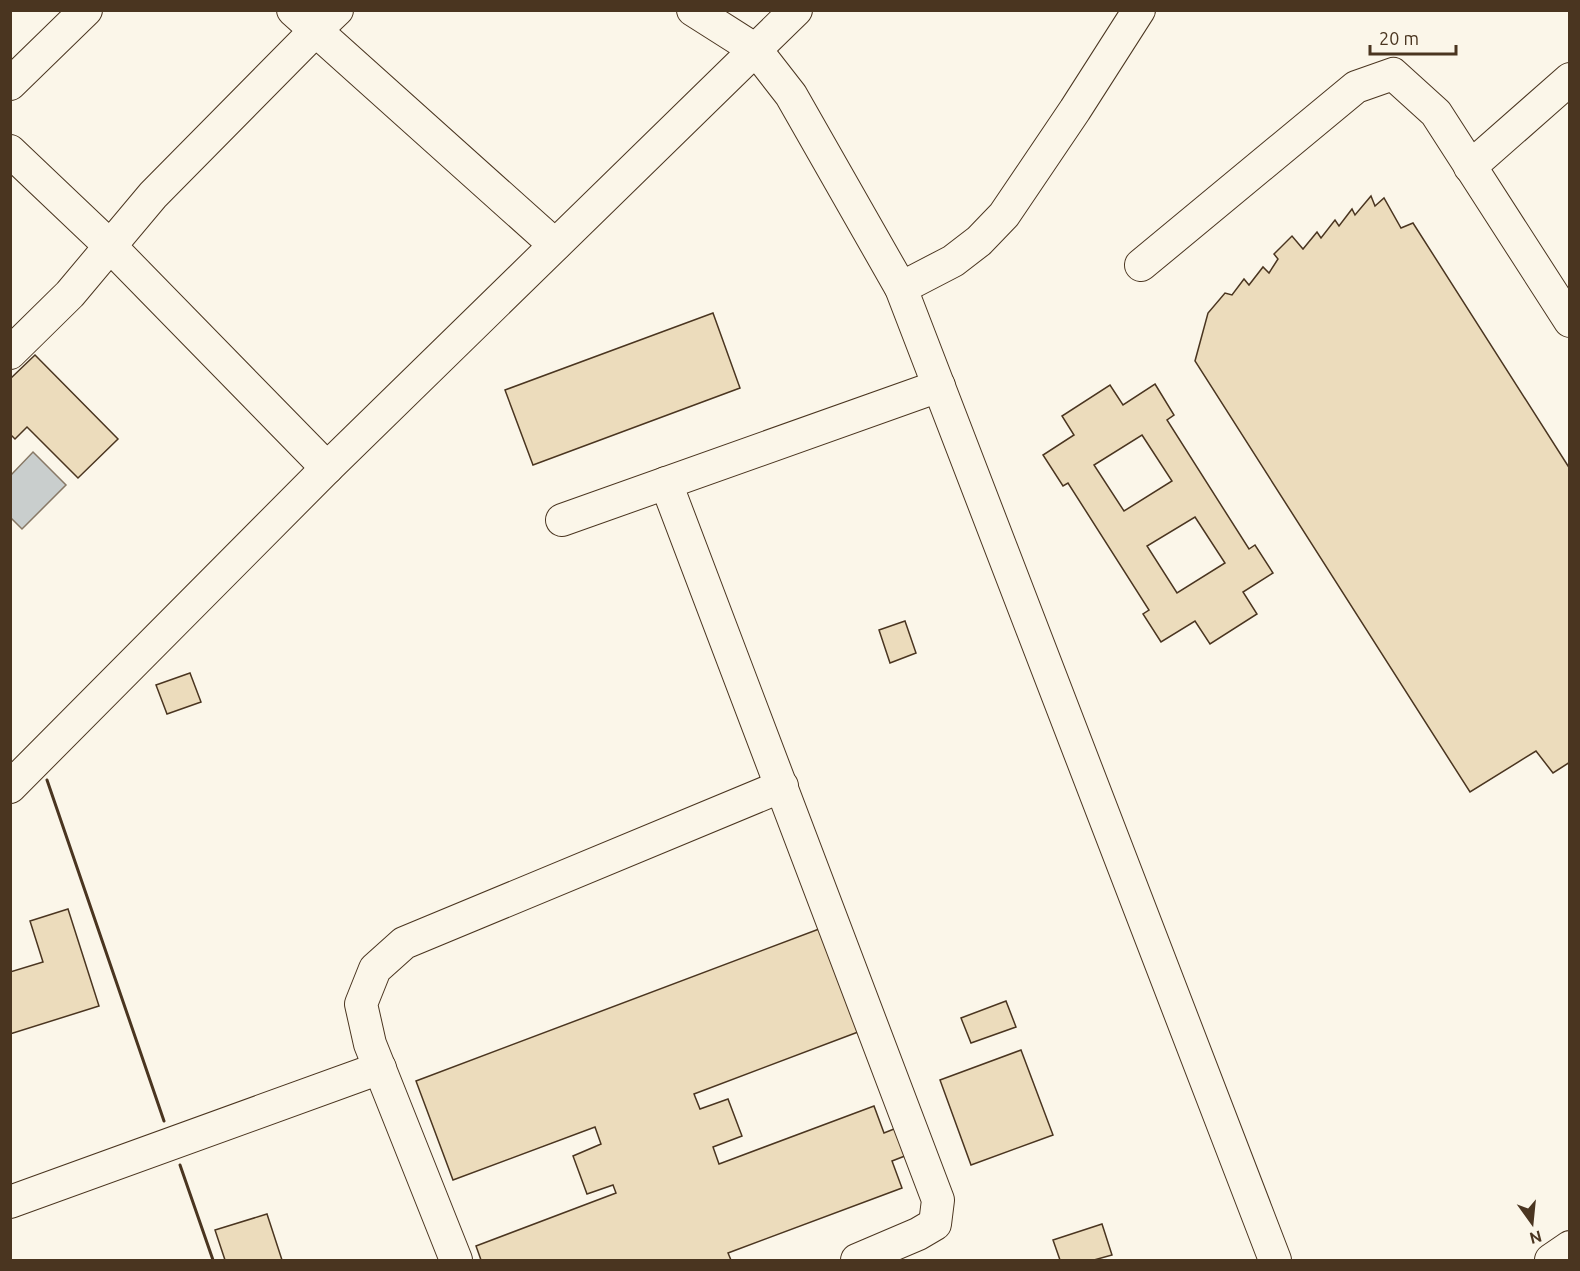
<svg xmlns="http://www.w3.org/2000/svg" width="1580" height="1271" font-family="Ubuntu,sans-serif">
  <rect width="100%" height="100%" fill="#fbf6e9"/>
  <polygon fill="#c9cecd" stroke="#887966" stroke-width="1.5" points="33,452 66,485 22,529 11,518 11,475"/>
  <g fill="#ecdcbc" stroke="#4a3520" stroke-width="1.5" fill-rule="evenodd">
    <polygon points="1371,196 1375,206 1384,198 1401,228 1413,223 1570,469 1570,762 1553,773 1536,751 1470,792 1195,361 1208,313 1225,293 1232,295 1244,279 1249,285 1263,267 1269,273 1278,259 1274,254 1292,236 1303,249 1317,232 1321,238 1335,220 1339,226 1352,209 1355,215"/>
    <polygon points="713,313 740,388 533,465 505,390"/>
    <polygon points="35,355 118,439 78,478 27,427 15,439 10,434 10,379"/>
    <path d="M1155,384L1174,415L1167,420L1249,549L1255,545L1273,573L1243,592L1257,614L1210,644L1195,621L1161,642L1143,614L1149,610L1068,483L1063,486L1043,455L1074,435L1062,416L1110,385L1123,405ZM1142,435L1172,481L1124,511L1094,465ZM1195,517L1225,563L1177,593L1147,546Z"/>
    <polygon points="905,621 916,653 890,663 879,630"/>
    <polygon points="190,673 201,702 167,714 156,685"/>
    <polygon points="68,909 99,1006 10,1034 10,972 43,962 30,921"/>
    <polygon points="827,926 866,1029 694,1094 700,1109 728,1099 742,1136 713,1147 719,1164 874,1106 884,1133 899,1127 910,1154 892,1161 902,1188 728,1253 731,1260 481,1260 476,1246 616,1193 613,1185 587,1194 573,1156 601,1144 595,1127 453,1180 416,1081"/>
    <polygon points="1006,1001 1016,1027 971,1043 961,1018"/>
    <polygon points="1021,1050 1053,1135 971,1165 940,1080"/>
    <polygon points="267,1214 282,1260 225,1260 215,1230"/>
    <polygon points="1102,1224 1112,1255 1094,1260 1060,1260 1053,1240"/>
  </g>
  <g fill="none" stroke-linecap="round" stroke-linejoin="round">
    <g stroke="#4a3520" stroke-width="34">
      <g id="minor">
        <polyline points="293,10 555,245"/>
        <polyline points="693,10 756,50 791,95 901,288 1275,1260"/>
        <polyline points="10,84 86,10"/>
        <polyline points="10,151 110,246 327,468"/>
        <polyline points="1470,167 1570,79"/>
        <polyline points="1141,265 1356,87 1393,74 1436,113 1570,321"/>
        <polyline points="901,288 953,261 979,241 1004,215 1075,110 1139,10"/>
        <polyline points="10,353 70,294 153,195 316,30 337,10"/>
        <polyline points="666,483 938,1200 935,1224 918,1234 857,1260"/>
        <polyline points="562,520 939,386"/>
        <polyline points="10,787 327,468 796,10"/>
        <polyline points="10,1202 380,1068"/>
        <polyline points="456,1260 370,1044 361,1004 375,969 404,943 782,786"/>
        <polyline points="1551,1260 1570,1247"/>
      </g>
    </g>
    <use href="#minor" stroke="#fbf6e9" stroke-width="32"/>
    <g stroke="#4a3520" stroke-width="3">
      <polyline points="47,780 164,1121"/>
      <polyline points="180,1165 213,1260"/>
    </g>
  </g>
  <rect width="1580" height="1271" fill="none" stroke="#4a3520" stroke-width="24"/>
  <g transform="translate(1532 1223) rotate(165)" stroke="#fbf6e9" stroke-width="4.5" paint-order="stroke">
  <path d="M0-4.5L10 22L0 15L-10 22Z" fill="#4a3520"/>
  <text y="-9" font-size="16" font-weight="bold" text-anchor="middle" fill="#4a3520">N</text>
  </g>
  <path d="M1370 45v9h86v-9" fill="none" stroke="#4a3520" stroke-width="3"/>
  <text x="1379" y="45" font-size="18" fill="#4a3520" stroke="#fbf6e9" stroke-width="4.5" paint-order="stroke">20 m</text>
</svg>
